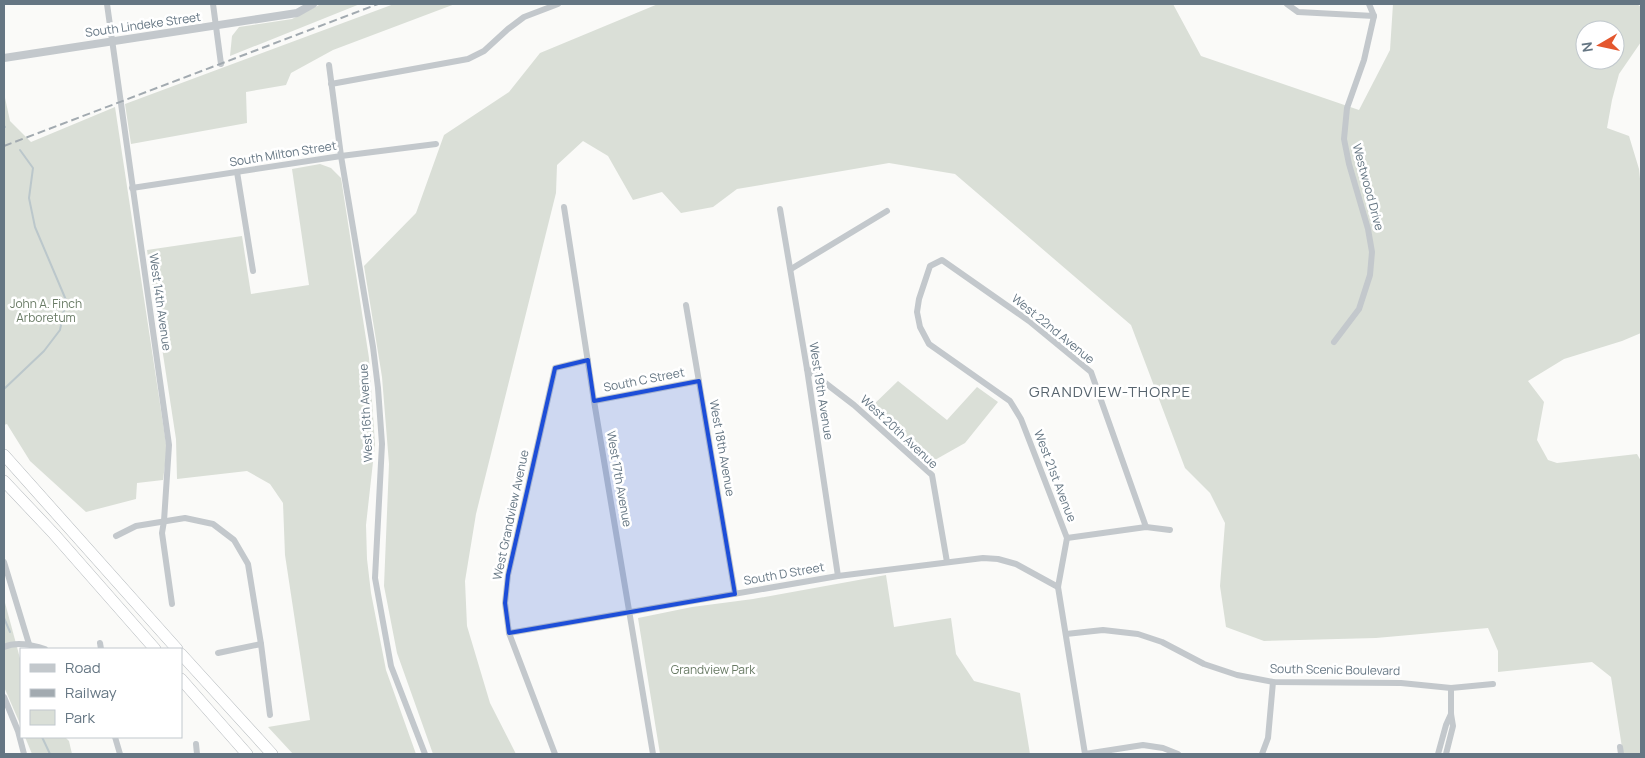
<svg xmlns="http://www.w3.org/2000/svg" width="1645" height="758" font-family="Manrope,sans-serif">
  <rect width="100%" height="100%" fill="#fafaf8"/>
  <g fill="#dadfd7" fill-rule="evenodd">
    <polygon points="321,4 360,4 230,56 232,36 239,27 292,19"/>
    <polygon points="394,4 455,4 333,50 291,73 286,85 246,92 247,123 131,144 125,104"/>
    <path d="M658,4H1173L1201,56L1359,110L1390,50L1393,4H1637L1641,7V42L1619,74L1612,100L1607,128L1629,136L1639,169L1641,188V333L1622,341L1564,359L1528,381L1544,402L1537,440L1548,460L1557,463L1637,454L1641,461V754H1623L1611,677L1592,662L1498,672V651L1488,628L1376,638L1264,641L1226,627L1220,586L1225,523L1210,493L1185,468L1131,325L955,174L889,163L737,189L713,207L681,213L662,192L633,200L608,156L583,141L557,165L556,193L476,514L465,581L467,626L490,703L516,754H433L397,653L384,586L389,464L382,377L364,266L416,213L444,135L509,92L540,53ZM1585,30H1615V60H1585Z"/>
    <polygon points="4,93 10,121 31,142 115,107 167,450 163,480 137,483 136,499 86,512 30,461 7,424 4,425"/>
    <polygon points="320,164 331,168 341,178 369,358 375,444 366,525 367,559 371,593 386,670 416,754 293,754 268,727 310,720 285,555 283,503 270,484 247,471 177,479 176,439 147,250 242,236 251,294 309,285 292,169"/>
    <polygon points="898,381 947,420 977,387 998,402 965,443 926,465 868,410"/>
    <polygon points="886,575 894,627 951,618 956,654 974,681 1020,693 1030,754 660,754 638,618 692,607 753,599"/>
    <polygon points="4,599 21,662 21,726 4,687"/>
    <polygon points="25,737 65,737 69,741 72,754 32,754"/>
  </g>
  <g fill="none" stroke-linecap="round" stroke-linejoin="round">
    <g stroke="#bbc7cb" stroke-width="2">
      <polyline points="4,126 5,127"/>
      <polyline points="4,389 44,351 60,330 66,300 35,227 29,198 33,168 20,150"/>
      <polyline points="4,618 10,632"/>
      <polyline points="42,737 50,754"/>
    </g>
    <g stroke="#b4b9bd" stroke-width="12">
      <g id="motorway">
        <polyline points="4,455 177,649"/>
        <polyline points="4,481 54,534 155,649"/>
        <polyline points="181,654 272,754"/>
        <polyline points="181,679 247,754"/>
      </g>
    </g>
    <g stroke="#c3c8cc" stroke-width="6">
      <polyline points="107,4 169,445 164,521 162,533 172,604"/>
      <polyline points="213,4 221,64"/>
      <polyline points="1287,4 1298,12 1374,16"/>
      <polyline points="329,65 341,156 373,347 378,388 382,444 375,578 391,666 425,754"/>
      <polyline points="331,84 468,59 484,51 508,29 524,17 558,4"/>
      <polyline points="237,172 253,271"/>
      <polyline points="132,188 341,156 436,144"/>
      <polyline points="564,207 594,401 653,754"/>
      <polyline points="780,209 807,369 838,576"/>
      <polyline points="791,269 887,211"/>
      <polyline points="686,305 735,594"/>
      <polyline points="1334,342 1359,309 1370,275 1372,252 1368,229 1349,164 1344,139 1347,108 1364,60 1374,16 1369,4"/>
      <polyline points="807,369 854,405 932,475 947,562"/>
      <polyline points="594,401 699,381"/>
      <polyline points="116,536 136,526 185,518 213,524 234,540 248,564 261,644 270,715"/>
      <polyline points="1067,538 1146,527 1170,530"/>
      <polyline points="4,562 29,644"/>
      <polyline points="509,633 838,576 983,558 998,559 1016,564 1058,587"/>
      <polyline points="1066,634 1103,630 1138,634 1162,642 1204,664 1237,675 1273,682 1401,683 1451,688 1493,684"/>
      <polyline points="100,643 101,649"/>
      <path d="M4,647C17,641 32,645 45,649"/>
      <polyline points="218,653 261,644"/>
      <polyline points="4,697 18,731 24,754"/>
      <polyline points="115,737 120,754"/>
      <polyline points="196,744 197,754"/>
      <polyline points="1620,747 1621,754"/>
      <polyline points="555,754 509,633 505,603 508,575 555,368 588,360"/>
      <polyline points="1085,754 1058,587 1067,538 1021,419 1010,401 929,344 920,327 917,312 919,299 930,266 942,260 1029,321 1091,372 1146,527"/>
      <polyline points="1085,754 1143,745 1163,748 1178,754"/>
      <polyline points="1262,754 1268,738 1273,682"/>
      <polyline points="1438,754 1446,725 1451,714"/>
      <polyline points="1446,754 1453,726 1451,714 1451,688"/>
    </g>
    <polyline stroke="#c3c8cc" stroke-width="8" points="4,58 297,13 313,4"/>
    <use href="#motorway" stroke="#fff" stroke-width="11"/>
    <polyline stroke="#a2aab0" stroke-width="2" stroke-dasharray="8 4" stroke-linecap="butt" points="4,146 378,4"/>
  </g>
  <path fill="#1d4ed8" fill-opacity="0.2" stroke="#1d4ed8" stroke-width="4" stroke-linejoin="round" d="M588,360L594,401L699,381L735,594L509,633L505,603L508,575L555,368Z"/>
  <g text-anchor="middle" stroke-width="5" stroke-linejoin="round" paint-order="stroke">
    <g font-size="12" fill="#657683" stroke="#fff">
      <text transform="translate(143 25) rotate(-8)" y="4">South Lindeke Street</text>
      <text transform="translate(283 154) rotate(-9)" y="4">South Milton Street</text>
      <text transform="translate(1368 187) rotate(75)" y="4">Westwood Drive</text>
      <text transform="translate(160 302) rotate(82)" y="4">West 14th Avenue</text>
      <text transform="translate(1053 329) rotate(39)" y="4">West 22nd Avenue</text>
      <text transform="translate(644 380) rotate(-11)" y="4">South C Street</text>
      <text transform="translate(821 391) rotate(81)" y="4">West 19th Avenue</text>
      <text transform="translate(366 413) rotate(-93)" y="4">West 16th Avenue</text>
      <text transform="translate(899 432) rotate(43)" y="4">West 20th Avenue</text>
      <text transform="translate(722 448) rotate(80)" y="4">West 18th Avenue</text>
      <text transform="translate(1055 476) rotate(69)" y="4">West 21st Avenue</text>
      <text transform="translate(619 479) rotate(80)" y="4">West 17th Avenue</text>
      <text transform="translate(511 515) rotate(-78)" y="4">West Grandview Avenue</text>
      <text transform="translate(784 574) rotate(-10)" y="4">South D Street</text>
      <text transform="translate(1335 670) rotate(1)" y="4">South Scenic Boulevard</text>
    </g>
    <g font-size="12" fill="#687a64" stroke="#fff">
      <text x="46" y="308">John A. Finch<tspan x="46" dy="14">Arboretum</tspan></text>
      <text x="713" y="674">Grandview Park</text>
    </g>
    <g font-size="15" letter-spacing="1" fill="#57646e" stroke="#fff">
      <text x="1110" y="397">GRANDVIEW-THORPE</text>
    </g>
  </g>
  <rect width="1645" height="758" fill="none" stroke="#657683" stroke-width="10"/>
  <rect x="20" y="648" width="162" height="90" fill="#ffffff" stroke="#c1c8cd"/>
  <rect x="30" y="664" width="25" height="8" fill="#c3c8cc" stroke="#c1c8cd"/>
  <text x="65" y="673" font-size="15" fill="#657683">Road</text>
  <rect x="30" y="689" width="25" height="8" fill="#a2aab0" stroke="#c1c8cd"/>
  <text x="65" y="698" font-size="15" fill="#657683">Railway</text>
  <rect x="30" y="710" width="25" height="15" fill="#dadfd7" stroke="#c1c8cd"/>
  <text x="65" y="723" font-size="15" fill="#657683">Park</text>
  <g transform="translate(1600 45) rotate(261)"><circle r="24" fill="#ffffff" stroke="#c1c8cd"/>
  <path d="M0-4L9 19L0 12L-9 19Z" fill="#e4572e"/>
  <text y="-8" font-size="14" font-weight="bold" text-anchor="middle" fill="#657683">N</text>
  </g>
</svg>
